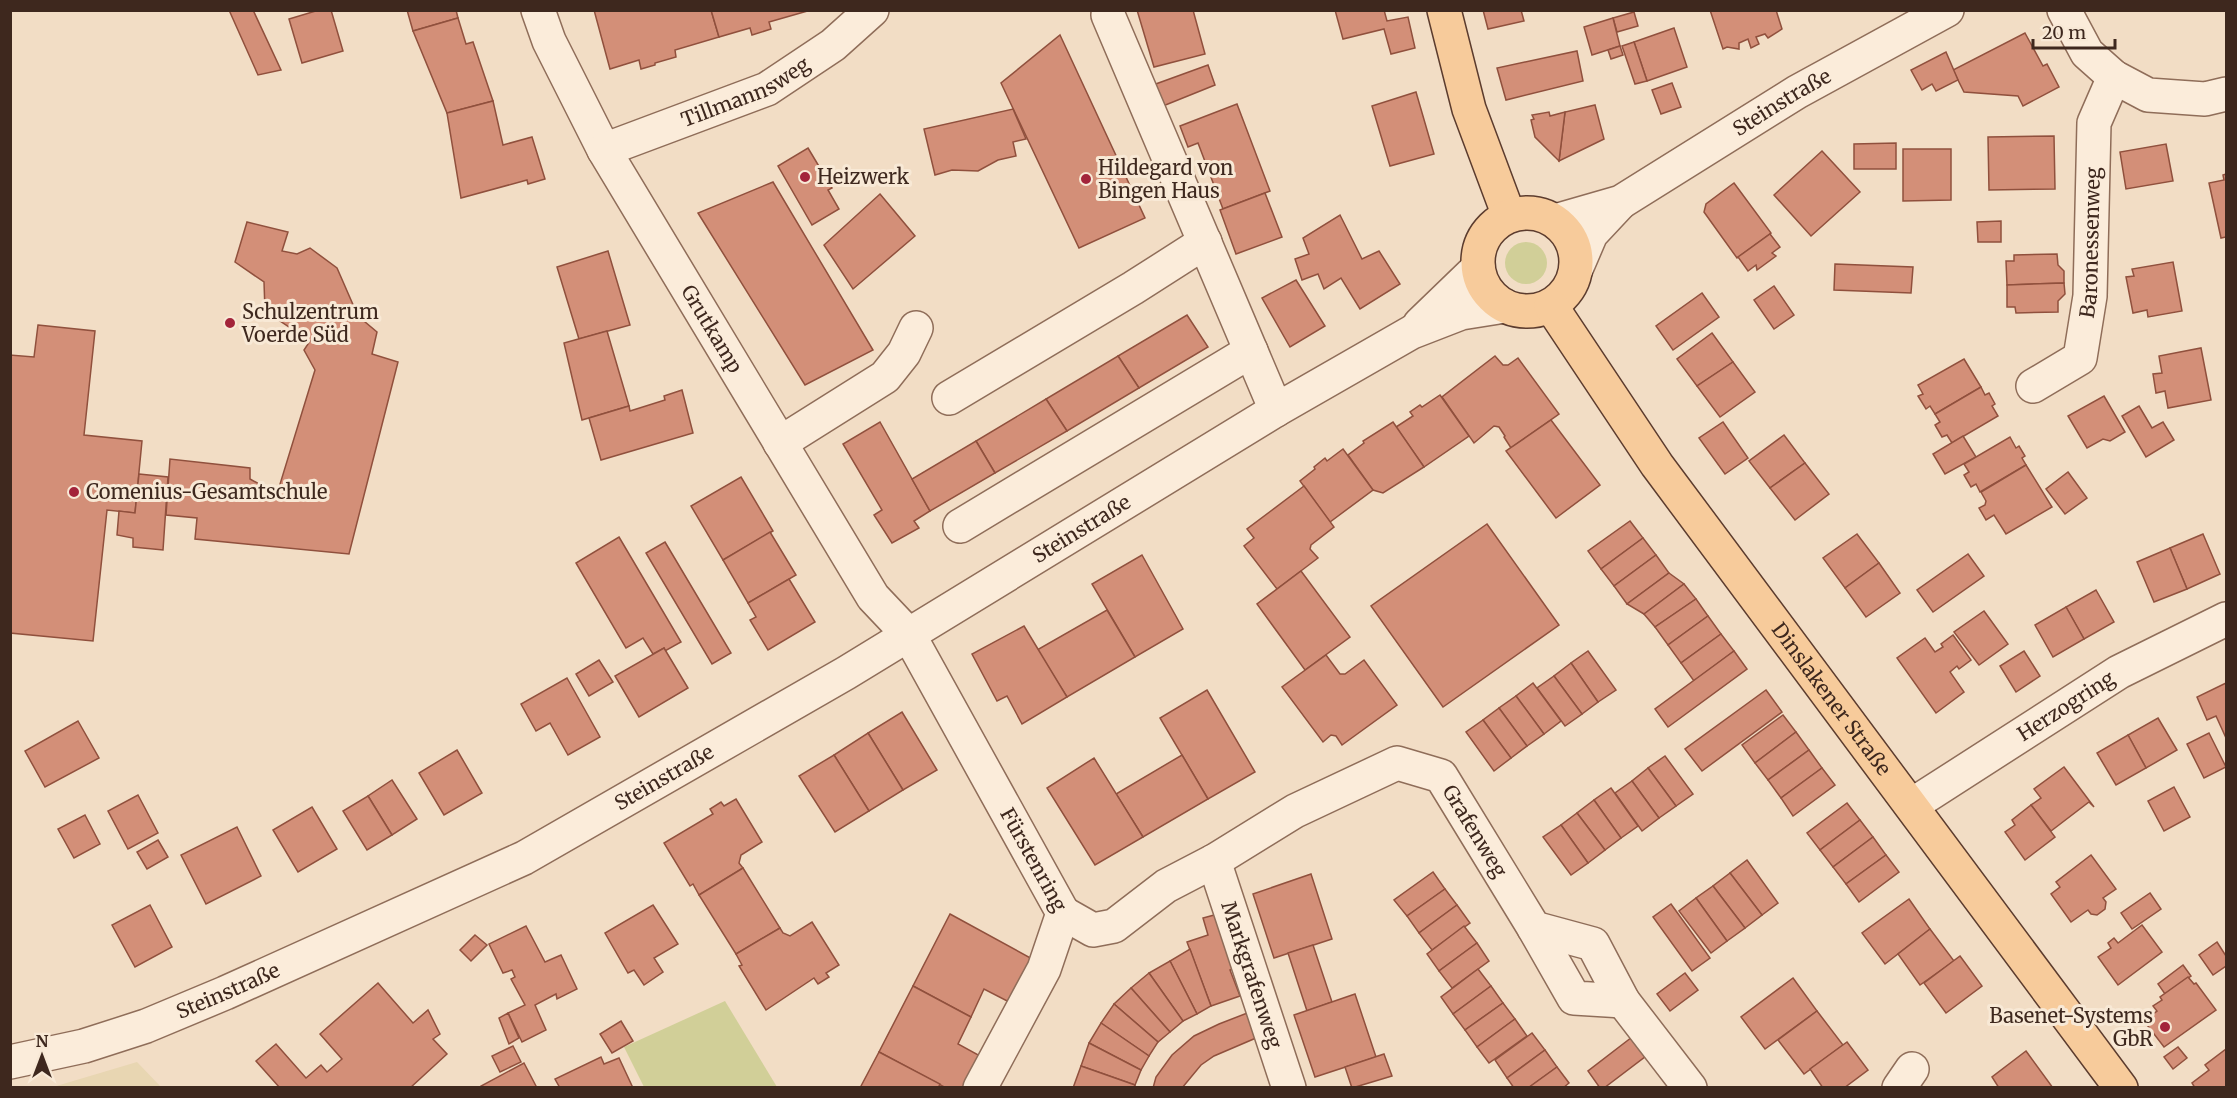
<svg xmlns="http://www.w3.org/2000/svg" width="2237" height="1098" font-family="Merriweather,serif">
  <rect width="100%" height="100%" fill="#f2ddc5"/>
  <polygon fill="#e8d6b2" points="137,1062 161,1087 53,1087"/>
  <g fill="#d1cf98">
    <circle cx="1526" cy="263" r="21"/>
    <polygon points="725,1001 777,1087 644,1087 624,1047"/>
  </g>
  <g fill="#d38f78" stroke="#90503d" stroke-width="1.5">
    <polygon points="229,10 253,10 281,70 258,75"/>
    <polygon points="319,10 331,10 343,51 302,63 289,19"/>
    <polygon points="407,10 456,10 458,18 413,31"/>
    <polygon points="594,10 711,10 719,37 675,50 676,57 655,63 655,65 641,69 639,60 610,69"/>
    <polygon points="711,10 811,10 769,22 771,29 752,35 750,28 719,37"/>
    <polygon points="1137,10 1193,10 1205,54 1154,67"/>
    <polygon points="1335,10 1384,10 1387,21 1408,17 1415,48 1391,54 1384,29 1343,39"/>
    <polygon points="1483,10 1521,10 1524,21 1488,29"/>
    <polygon points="1710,10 1776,10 1782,29 1768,38 1765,34 1756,37 1759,44 1751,48 1748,39 1739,43 1739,49 1727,47 1723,49"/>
    <polygon points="1634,12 1638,26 1617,32 1613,18"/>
    <polygon points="458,18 466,44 473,42 493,101 447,113 413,31"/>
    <polygon points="1613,18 1620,46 1592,55 1584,27"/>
    <polygon points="1674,28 1687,67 1647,81 1634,42"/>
    <polygon points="2025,33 2043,66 2047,64 2059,87 2023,106 2018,96 1964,92 1953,70"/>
    <polygon points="1060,35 1145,218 1079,248 1001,83"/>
    <polygon points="1634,42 1647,81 1635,84 1622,46"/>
    <polygon points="1620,46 1623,55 1611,59 1608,50"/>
    <polygon points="1577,51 1583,81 1506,100 1497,68"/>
    <polygon points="1946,52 1958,80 1936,91 1932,84 1922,90 1911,70"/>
    <polygon points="1208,65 1215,85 1163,106 1153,85"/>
    <polygon points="1672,83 1681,107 1661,114 1652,90"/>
    <polygon points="1416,92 1434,154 1390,166 1372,106"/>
    <polygon points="493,101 503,145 532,137 545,179 528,184 527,180 461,198 447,113"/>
    <polygon points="1237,104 1270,191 1223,209 1198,143 1188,147 1180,126"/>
    <polygon points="1595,105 1604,139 1559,161 1565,112"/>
    <polygon points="1013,109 1026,139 1013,142 1016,156 998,160 978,171 952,170 935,175 924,129"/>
    <polygon points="1549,112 1550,116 1565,112 1559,161 1535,137 1531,120 1534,119 1532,115"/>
    <polygon points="2054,136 2055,189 1989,190 1988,137"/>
    <polygon points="1896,143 1896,169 1854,169 1854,144"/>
    <polygon points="2166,144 2173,181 2126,189 2120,152"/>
    <polygon points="808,148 832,188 828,190 839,209 812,225 778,166"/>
    <polygon points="1903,149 1951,149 1951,200 1903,201"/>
    <polygon points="1822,151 1860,192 1811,236 1774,195"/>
    <polygon points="2226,174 2226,237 2221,238 2209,183 2224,180 2223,175"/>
    <polygon points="773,182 873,350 805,385 698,213"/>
    <polygon points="1734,183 1771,233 1737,258 1704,212 1706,204"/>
    <polygon points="1265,193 1282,237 1236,254 1220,210"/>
    <polygon points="880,194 915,236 853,289 824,245"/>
    <polygon points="1340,215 1362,259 1379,251 1400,284 1360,309 1341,278 1324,289 1318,274 1302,280 1295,259 1309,254 1303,238"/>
    <polygon points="2001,221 2001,242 1978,242 1977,222"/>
    <polygon points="247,222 288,232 282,251 297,254 310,248 337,268 358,316 377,332 372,354 398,362 349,554 195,539 197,518 166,515 170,459 250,468 250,479 277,494 315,370 304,350 310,341 265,311 264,282 235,262"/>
    <polygon points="1770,234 1780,247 1772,253 1776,256 1757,270 1756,265 1748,271 1738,257"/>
    <polygon points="608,251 630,325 579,339 557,267"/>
    <polygon points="2057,254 2058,265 2064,271 2064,283 2007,285 2006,261 2014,261 2014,255"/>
    <polygon points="2173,262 2182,311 2148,317 2147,310 2133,313 2126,277 2134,276 2132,269"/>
    <polygon points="1835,264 1913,267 1911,293 1834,290"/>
    <polygon points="1296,280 1325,326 1290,347 1262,298"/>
    <polygon points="2064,283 2065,294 2058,301 2058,312 2016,313 2015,307 2007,307 2007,285"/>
    <polygon points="1774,286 1794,315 1774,329 1754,300"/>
    <polygon points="1702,293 1719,317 1673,350 1656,326"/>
    <polygon points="1187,315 1208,347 1139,388 1118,356"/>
    <polygon points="38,325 95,331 84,435 142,441 135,513 107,510 93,641 10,633 10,355 34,357"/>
    <polygon points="607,331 629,406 582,420 564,343"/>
    <polygon points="1712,333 1733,362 1697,386 1677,359"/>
    <polygon points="2201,348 2211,400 2168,408 2165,391 2156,393 2153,374 2162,373 2159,356"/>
    <polygon points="1118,356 1139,388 1067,431 1046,399"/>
    <polygon points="1495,356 1503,365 1508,365 1518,358 1559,414 1511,448 1504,437 1505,436 1499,427 1494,426 1474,443 1442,397"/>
    <polygon points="1964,359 1981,387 1935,414 1930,406 1926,409 1918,396 1923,394 1918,385"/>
    <polygon points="1733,362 1755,392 1720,417 1697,386"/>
    <polygon points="1981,387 1985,395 1989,393 1995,404 1992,406 1998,416 1952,443 1947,435 1942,437 1935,425 1940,422 1935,414"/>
    <polygon points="682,390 693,433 601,460 589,418 629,406 630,411 665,400 664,396"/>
    <polygon points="1440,395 1469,436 1424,467 1396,427 1413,416 1410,412 1420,405 1422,407"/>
    <polygon points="2104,396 2125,432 2110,441 2103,439 2087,448 2068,416"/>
    <polygon points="1046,399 1067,431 995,473 976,441"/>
    <polygon points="2139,406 2152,428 2163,422 2174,440 2146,457 2122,416"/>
    <polygon points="1551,420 1600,485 1556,518 1506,451"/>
    <polygon points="880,422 930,511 914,521 919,528 892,543 874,515 882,510 843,444"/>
    <polygon points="1393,422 1424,467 1383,493 1373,490 1348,455 1364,443 1363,441"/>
    <polygon points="1723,422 1748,458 1725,474 1699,438"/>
    <polygon points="1784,435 1805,463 1770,488 1749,461"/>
    <polygon points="1963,436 1976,457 1945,474 1933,454"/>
    <polygon points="2010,437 2016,448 2019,446 2025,456 2022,458 2026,465 1980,492 1976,484 1971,487 1964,475 1969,472 1964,464"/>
    <polygon points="976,441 995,473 930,511 912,479"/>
    <polygon points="1343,449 1373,490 1330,522 1300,481 1315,469 1314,467 1325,458 1327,461"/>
    <polygon points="1805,463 1829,494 1795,520 1770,488"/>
    <polygon points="2026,465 2052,507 2006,534 1994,515 1986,520 1979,508 1985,505 1986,501 1981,492"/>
    <polygon points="2068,472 2087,498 2065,514 2046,489"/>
    <polygon points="139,474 168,477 163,550 133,547 133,538 117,535 119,511 135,513"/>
    <polygon points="741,477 773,531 723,560 691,506"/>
    <polygon points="1304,486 1334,527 1311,545 1310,549 1318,558 1277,589 1244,546 1254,538 1247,529"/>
    <polygon points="1630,521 1643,538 1601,569 1588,551"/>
    <polygon points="1487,524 1559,625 1443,707 1371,606"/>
    <polygon points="770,532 796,575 748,603 723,560"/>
    <polygon points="1857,534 1879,563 1845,588 1823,558"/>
    <polygon points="2203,534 2220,574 2187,589 2170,548"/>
    <polygon points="619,537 681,642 665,651 664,648 653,654 643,638 626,648 576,563"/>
    <polygon points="1643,538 1656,555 1614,586 1601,569"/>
    <polygon points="665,542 731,653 712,664 646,553"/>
    <polygon points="2170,548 2187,589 2154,602 2137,562"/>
    <polygon points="1968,554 1984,576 1933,612 1917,590"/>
    <polygon points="1142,555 1183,629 1135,657 1092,584"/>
    <polygon points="1656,555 1669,573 1627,604 1614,586"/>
    <polygon points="1879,563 1900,593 1866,617 1845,588"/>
    <polygon points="1301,571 1350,637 1305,670 1257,604"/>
    <polygon points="1669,573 1684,584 1644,614 1627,604"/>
    <polygon points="789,579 815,622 768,650 750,620 756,617 748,603"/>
    <polygon points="1684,584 1696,599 1655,627 1644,614"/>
    <polygon points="2096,590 2114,622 2084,639 2066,607"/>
    <polygon points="1696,599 1708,616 1668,645 1655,627"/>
    <polygon points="2066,607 2084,639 2053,657 2035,625"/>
    <polygon points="1107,610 1135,657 1067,697 1037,650"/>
    <polygon points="1984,611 2008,644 1979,665 1954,632"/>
    <polygon points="1708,616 1721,634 1681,663 1668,645"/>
    <polygon points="1024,626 1067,697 1022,724 1007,696 997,701 972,654"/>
    <polygon points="1721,634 1734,651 1694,681 1681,663"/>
    <polygon points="1953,635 1971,660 1959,669 1957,666 1950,672 1964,692 1936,713 1897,658 1925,638 1935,652 1943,647 1941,644"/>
    <polygon points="664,648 688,688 639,717 615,676"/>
    <polygon points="1588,651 1616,690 1598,702 1571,663"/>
    <polygon points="1734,651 1747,669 1668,727 1655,709"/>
    <polygon points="2024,651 2040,676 2016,692 2000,666"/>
    <polygon points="1326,655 1340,674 1345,674 1364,660 1397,705 1342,745 1336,736 1331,735 1323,742 1282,687"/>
    <polygon points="599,660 613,682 589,696 576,674"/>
    <polygon points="1571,663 1598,702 1582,714 1554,676"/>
    <polygon points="1554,676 1582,714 1565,726 1537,688"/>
    <polygon points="567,678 600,737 568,755 550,723 536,731 521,704"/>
    <polygon points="1533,683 1561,721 1544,734 1516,696"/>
    <polygon points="2226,683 2226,738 2216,716 2207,720 2197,697"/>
    <polygon points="1207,690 1255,772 1208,799 1160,718"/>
    <polygon points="1766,690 1782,712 1702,771 1685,749"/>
    <polygon points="1516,696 1544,734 1527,746 1499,708"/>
    <polygon points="1499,708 1527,746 1511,758 1483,720"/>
    <polygon points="902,712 937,770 903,790 868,733"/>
    <polygon points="1783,715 1796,732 1755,763 1742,745"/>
    <polygon points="2158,718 2177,750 2146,768 2128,735"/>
    <polygon points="1483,720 1511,758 1494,771 1466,732"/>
    <polygon points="78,721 99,758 45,787 25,751"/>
    <polygon points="1796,732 1809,750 1768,780 1755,763"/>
    <polygon points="868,733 903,790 869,811 834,755"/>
    <polygon points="2209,733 2226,767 2204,778 2187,744"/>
    <polygon points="2128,735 2146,768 2116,785 2097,753"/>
    <polygon points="457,750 482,793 444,815 419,773"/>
    <polygon points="1809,750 1822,768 1781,798 1768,780"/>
    <polygon points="834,755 869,811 835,832 799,776"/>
    <polygon points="1182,755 1208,799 1143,837 1116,794"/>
    <polygon points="1665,756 1693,794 1676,806 1648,768"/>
    <polygon points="1094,758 1143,837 1095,865 1047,788"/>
    <polygon points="2064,767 2094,807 2089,802 2051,831 2031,805 2041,798 2034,789"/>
    <polygon points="1648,768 1676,806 1659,818 1632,781"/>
    <polygon points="1822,768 1835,785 1793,816 1781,798"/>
    <polygon points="392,780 417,819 392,835 368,796"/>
    <polygon points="1632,781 1659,818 1642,831 1615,793"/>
    <polygon points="2174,787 2190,817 2164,831 2148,801"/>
    <polygon points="1611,788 1638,826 1621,838 1594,800"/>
    <polygon points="138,795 158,833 128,849 108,811"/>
    <polygon points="368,796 392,835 367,850 343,811"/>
    <polygon points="736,799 762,842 741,855 739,863 743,868 699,895 693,884 690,886 664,843 713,814 710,809 721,802 724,806"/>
    <polygon points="1594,800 1621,838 1605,850 1577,813"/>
    <polygon points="1847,803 1860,820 1820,850 1807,833"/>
    <polygon points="2031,805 2055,837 2025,860 2005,832 2015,825 2012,820"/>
    <polygon points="312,807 337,849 298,872 273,830"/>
    <polygon points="1577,813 1605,850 1588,863 1561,825"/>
    <polygon points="85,815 100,844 74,858 58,829"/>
    <polygon points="1860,820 1873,837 1833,867 1820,850"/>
    <polygon points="1561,825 1588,863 1571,875 1543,837"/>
    <polygon points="237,827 261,876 206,904 181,855"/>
    <polygon points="1873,837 1886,855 1846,884 1833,867"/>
    <polygon points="158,840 168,857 147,869 137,852"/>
    <polygon points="1886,855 1899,872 1859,902 1846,884"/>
    <polygon points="2091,855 2116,889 2103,898 2106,902 2105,909 2097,915 2091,914 2088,910 2071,922 2051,894 2060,887 2056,882"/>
    <polygon points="1747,860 1778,903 1762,915 1730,873"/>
    <polygon points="743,868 780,928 736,954 699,895"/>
    <polygon points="1433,872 1445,889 1407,916 1394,900"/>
    <polygon points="1730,873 1762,915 1745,928 1713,886"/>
    <polygon points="1311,874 1332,939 1274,958 1253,894"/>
    <polygon points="1713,886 1745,928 1727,941 1696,898"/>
    <polygon points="1445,889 1457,905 1419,933 1407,916"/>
    <polygon points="2150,893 2161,909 2132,929 2121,913"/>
    <polygon points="1696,898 1727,941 1711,953 1679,911"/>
    <polygon points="1909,899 1930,929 1885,964 1862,933"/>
    <polygon points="1671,904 1710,958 1692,971 1653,917"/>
    <polygon points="150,905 172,947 135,967 112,925"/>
    <polygon points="653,905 678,944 654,958 663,972 644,985 634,970 628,973 605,933"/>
    <polygon points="1457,905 1470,923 1432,950 1419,933"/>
    <polygon points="950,914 1036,961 1013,1004 984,989 971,1017 913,986"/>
    <polygon points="1218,914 1236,968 1230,970 1240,996 1211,1006 1187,942 1208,935 1203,918"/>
    <polygon points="812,922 839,965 826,973 829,977 818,984 814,978 766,1010 739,966 742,965 736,954 780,928 783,933 790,936"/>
    <polygon points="2142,925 2162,952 2118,985 2098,957 2111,948 2108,943 2114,938 2118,943"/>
    <polygon points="526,926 545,962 561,955 577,989 557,999 556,994 535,1005 546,1030 522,1042 508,1013 525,1005 511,979 515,977 512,970 503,973 489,944"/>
    <polygon points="1464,926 1477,943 1439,971 1427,954"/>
    <polygon points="1930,929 1954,961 1920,985 1898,954"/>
    <polygon points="475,935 487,945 471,961 460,950"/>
    <polygon points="2217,942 2226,956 2226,966 2213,975 2199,955"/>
    <polygon points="1477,943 1489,961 1452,988 1439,971"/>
    <polygon points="1313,945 1332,1002 1307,1011 1288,953"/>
    <polygon points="1190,949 1211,1006 1197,1014 1170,961"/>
    <polygon points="1960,956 1982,986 1946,1013 1924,983"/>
    <polygon points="1170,961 1197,1014 1183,1021 1149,973"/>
    <polygon points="2183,965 2191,976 2165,994 2158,984"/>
    <polygon points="1478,969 1491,986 1453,1014 1441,997"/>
    <polygon points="1149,973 1183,1021 1170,1032 1131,988"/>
    <polygon points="1685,973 1698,990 1670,1011 1657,994"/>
    <polygon points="2188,977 2194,984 2196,983 2216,1010 2164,1047 2144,1021 2157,1011 2153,1006 2162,1000 2160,997"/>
    <polygon points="1793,978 1817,1011 1765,1049 1741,1017"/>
    <polygon points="378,983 413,1023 428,1010 440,1034 433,1039 447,1054 410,1088 280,1088 256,1061 276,1044 306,1078 321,1065 327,1072 342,1059 320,1034"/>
    <polygon points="913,986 971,1017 958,1044 982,1057 967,1088 946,1088 879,1052"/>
    <polygon points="1491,986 1503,1003 1465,1030 1453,1014"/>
    <polygon points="1131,988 1170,1032 1158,1042 1114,1004"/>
    <polygon points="1355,994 1376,1057 1315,1077 1294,1015"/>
    <polygon points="1503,1003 1515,1019 1477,1047 1465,1030"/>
    <polygon points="1114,1004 1158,1042 1149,1056 1101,1023"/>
    <polygon points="1255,1010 1263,1035 1214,1056 1201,1065 1182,1088 1153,1088 1156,1077 1172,1055 1194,1036 1219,1024"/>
    <polygon points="1817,1011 1843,1045 1804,1074 1778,1040"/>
    <polygon points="508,1013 519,1038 509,1044 499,1018"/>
    <polygon points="1515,1019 1527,1036 1489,1063 1477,1047"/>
    <polygon points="621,1021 633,1041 612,1053 600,1034"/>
    <polygon points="1101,1023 1149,1056 1141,1070 1089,1043"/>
    <polygon points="1532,1033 1545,1050 1507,1078 1495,1060"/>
    <polygon points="1636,1034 1650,1053 1604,1088 1600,1088 1588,1071"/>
    <polygon points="1847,1042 1868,1070 1844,1088 1823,1088 1810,1069"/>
    <polygon points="1089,1043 1141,1070 1135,1085 1081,1066"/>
    <polygon points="513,1046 521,1062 500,1072 492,1056"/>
    <polygon points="2178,1047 2187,1058 2173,1069 2164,1057"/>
    <polygon points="2226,1049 2226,1088 2195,1088 2192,1083 2209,1070 2205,1065"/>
    <polygon points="1545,1050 1557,1067 1528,1088 1514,1088 1507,1078"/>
    <polygon points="2026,1051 2053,1088 1999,1088 1992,1077"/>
    <polygon points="879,1052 940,1084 938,1088 860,1088"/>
    <polygon points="1384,1054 1392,1076 1352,1088 1345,1067"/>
    <polygon points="601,1057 604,1064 619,1058 633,1088 560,1088 555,1079"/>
    <polygon points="524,1063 537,1088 482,1088 481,1086"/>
    <polygon points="1081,1066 1135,1085 1134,1088 1073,1088"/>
    <polygon points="1557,1067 1569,1083 1563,1088 1528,1088"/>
  </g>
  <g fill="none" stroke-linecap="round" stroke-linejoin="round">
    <g stroke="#8f6d59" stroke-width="36">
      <g id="minor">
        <path id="s1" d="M538,10L549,41L604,150L873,597L909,635L1063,913L1044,969L980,1088"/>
        <polyline points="2064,10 2087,53 2114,77 2148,95 2205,99 2226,94"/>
        <polyline points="1108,15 1276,410"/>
        <path id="s2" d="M604,150L767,89L833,45L872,10"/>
        <path id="s3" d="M1555,221L1621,202L1797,92L1947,10"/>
        <polyline points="1576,269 1591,234 1620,203"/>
        <polyline points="1420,324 1478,268"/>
        <path id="s4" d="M2033,386L2080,358L2090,296L2094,123L2114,77"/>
        <polyline points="949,398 1133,288 1205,242"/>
        <polyline points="780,443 885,377 904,353 916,328"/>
        <polyline points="960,526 1251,351"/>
        <path id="s5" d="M1912,805L2119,672L2226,619"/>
        <path id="s6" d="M1214,861L1289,1088"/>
        <path id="s7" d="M1063,913L1093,930L1114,926L1166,886L1214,861L1295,811L1397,763L1441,776L1534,928L1593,944L1623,1001L1690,1088"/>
        <polyline points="1534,928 1574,998 1623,1001"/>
        <path id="s8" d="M10,1062L84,1046L146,1026L225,993L524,858L846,673L1276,410L1412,332L1461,313L1505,306"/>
        <polyline points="1899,1088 1912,1069"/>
      </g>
    </g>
    <g stroke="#5c3c2e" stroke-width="36">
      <g id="major">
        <polyline points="1444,10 1469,109 1509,216"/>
        <circle cx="1527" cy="262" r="49"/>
        <path id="s9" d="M1551,306L1657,465L2121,1088"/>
      </g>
    </g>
    <use href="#minor" stroke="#fbecda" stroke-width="33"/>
    <use href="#major" stroke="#f7cb9b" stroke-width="33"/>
  </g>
  <g fill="#a3243a" stroke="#f8e9d6" stroke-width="2">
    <circle cx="805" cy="177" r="6"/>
    <circle cx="1086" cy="179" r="6"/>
    <circle cx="230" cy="323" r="6"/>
    <circle cx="74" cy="492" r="6"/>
    <circle cx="2165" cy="1027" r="6"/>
  </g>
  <g text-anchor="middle" stroke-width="6" stroke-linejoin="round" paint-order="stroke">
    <g font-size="20" fill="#3e281e" stroke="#f8e9d6">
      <text dy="7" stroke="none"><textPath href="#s2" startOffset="153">Tillmannsweg</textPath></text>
      <text dy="7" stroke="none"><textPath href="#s3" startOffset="258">Steinstraße</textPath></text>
      <text dy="7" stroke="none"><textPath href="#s4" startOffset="171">Baronessenweg</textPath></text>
      <text dy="7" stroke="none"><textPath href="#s1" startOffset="364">Grutkamp</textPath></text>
      <text dy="7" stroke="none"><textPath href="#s8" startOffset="1202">Steinstraße</textPath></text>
      <text dy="7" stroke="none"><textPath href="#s9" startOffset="483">Dinslakener Straße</textPath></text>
      <text dy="7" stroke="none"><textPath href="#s5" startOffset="183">Herzogring</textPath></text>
      <text dy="7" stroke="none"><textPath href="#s8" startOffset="716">Steinstraße</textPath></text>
      <text dy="7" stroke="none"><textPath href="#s7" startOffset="494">Grafenweg</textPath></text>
      <text dy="7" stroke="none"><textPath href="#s1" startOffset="986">Fürstenring</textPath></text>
      <text dy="7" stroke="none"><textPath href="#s6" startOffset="120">Markgrafenweg</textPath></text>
      <text dy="7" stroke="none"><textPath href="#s8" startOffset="230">Steinstraße</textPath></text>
    </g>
    <g font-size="20" fill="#3e281e" stroke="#f8e9d6" text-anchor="start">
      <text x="1098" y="175">Hildegard von<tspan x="1098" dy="23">Bingen Haus</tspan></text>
      <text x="817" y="184">Heizwerk</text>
      <text x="242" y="319">Schulzentrum<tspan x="242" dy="23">Voerde Süd</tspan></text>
      <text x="86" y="499">Comenius-Gesamtschule</text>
      <text x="2153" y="1023" text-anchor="end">Basenet-Systems<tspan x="2153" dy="23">GbR</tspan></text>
    </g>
  </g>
  <rect width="2237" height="1098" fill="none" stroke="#3e281e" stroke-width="24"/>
  <g transform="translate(42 1056)" stroke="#f8e9d6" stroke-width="4.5" paint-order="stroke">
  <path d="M0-4.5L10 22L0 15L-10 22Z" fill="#3e281e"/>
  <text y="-9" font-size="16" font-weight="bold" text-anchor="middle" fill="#3e281e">N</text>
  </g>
  <path d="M2033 39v9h82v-9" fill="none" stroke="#3e281e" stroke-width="3"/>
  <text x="2042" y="39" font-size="18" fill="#3e281e" stroke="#f8e9d6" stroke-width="4.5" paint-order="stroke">20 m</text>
</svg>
